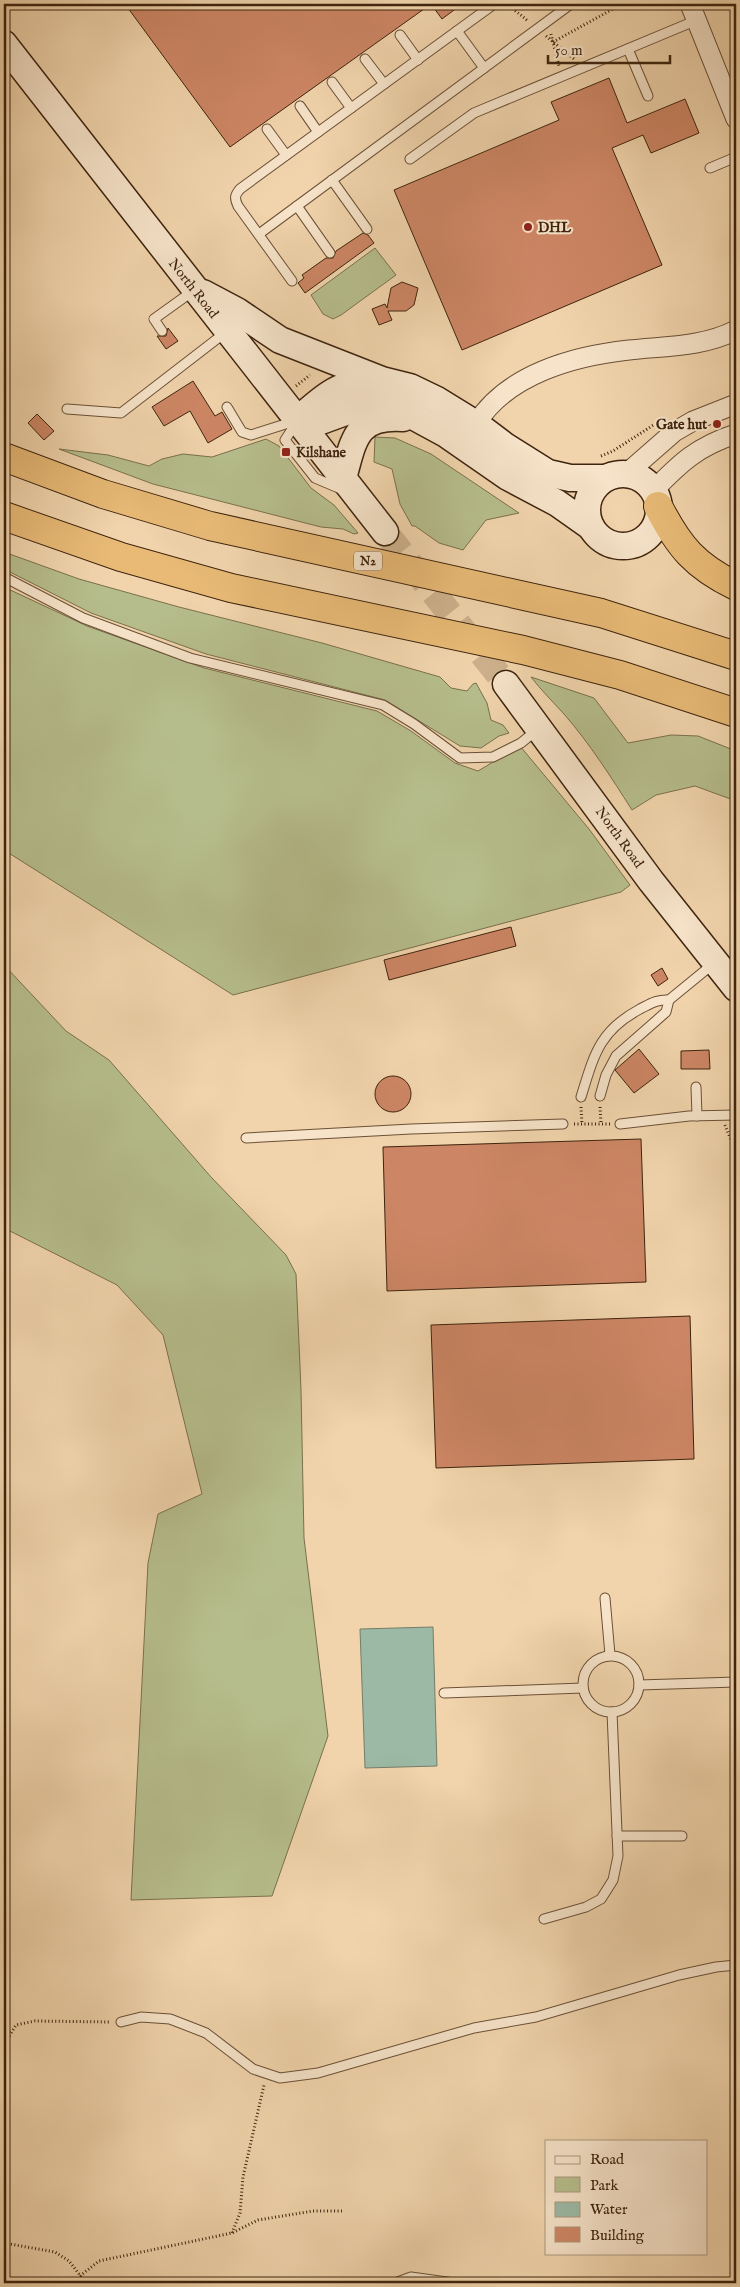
<svg xmlns="http://www.w3.org/2000/svg" width="740" height="2287" font-family="'IM FELL English',serif">
  <rect width="100%" height="100%" fill="#f1d4ac"/>
  <filter id="stains"><feTurbulence type="fractalNoise" baseFrequency=".004" numOctaves="4"/><feColorMatrix values="0 0 0 0 .2 0 0 0 0 .09 0 0 0 0 .02 0 0 0 .5 -.17"/></filter>
  <radialGradient id="worn" r=".72"><stop offset=".6" stop-color="#630" stop-opacity="0"/><stop offset="1" stop-color="#630" stop-opacity=".3"/></radialGradient>
  <g fill="#b6bd8c" stroke="#7a704d">
    <polygon points="375,248 396,275 341,315 333,319 323,314 311,295"/>
    <polygon points="375,437 395,438 431,454 519,513 486,520 463,550 439,543 415,526 412,526 400,504 392,469 374,462"/>
    <polygon points="266,439 279,446 311,488 334,505 358,533 354,534 343,529 321,527 153,484 59,449 108,455 149,466 162,459 183,454 212,457"/>
    <polygon points="4,552 79,579 179,607 322,643 440,677 451,688 467,691 473,684 476,683 487,703 491,720 503,725 509,733 499,736 481,748 460,746 385,700 206,654 91,613 4,569"/>
    <polygon points="4,587 87,626 204,668 377,711 411,731 455,763 478,771 520,746 589,829 630,885 621,892 233,995 4,850"/>
    <path d="M531,677L594,698L628,743L671,735L698,736L736,751V801L695,786L656,795L632,810C611,777 590,744 564,714C553,702 541,690 531,677Z"/>
    <polygon points="4,965 66,1031 109,1060 211,1177 286,1255 296,1274 301,1390 304,1538 328,1736 272,1896 131,1900 148,1563 158,1514 202,1494 163,1335 117,1285 4,1228"/>
  </g>
  <polygon fill="#9bb9a5" stroke="#767d69" points="433,1627 437,1766 365,1768 360,1629"/>
  <g fill="#cd8665" stroke="#3e240e">
    <polygon points="125,4 462,4 442,19 431,4 230,147"/>
    <polygon points="609,78 627,123 685,99 699,133 651,153 643,135 612,148 662,265 462,350 394,190 559,120 551,102"/>
    <polygon points="363,233 368,235 374,243 305,293 298,283 304,278 302,275 326,258 333,258 336,251"/>
    <polygon points="402,282 418,288 414,305 406,311 388,311 392,320 379,325 372,309 385,304 387,308 391,288"/>
    <polygon points="168,328 178,341 166,349 157,336 166,336"/>
    <polygon points="193,381 215,416 222,412 232,429 208,443 190,411 164,426 152,407"/>
    <polygon points="37,414 54,431 44,440 28,423"/>
    <polygon points="511,927 516,946 389,980 384,960"/>
    <polygon points="662,968 668,979 658,986 651,975"/>
    <polygon points="639,1049 659,1074 634,1093 615,1070"/>
    <polygon points="709,1050 710,1069 681,1069 681,1051"/>
    <circle cx="393" cy="1094" r="18"/>
    <polygon points="641,1139 646,1282 387,1291 383,1147"/>
    <polygon points="690,1316 694,1459 436,1468 431,1325"/>
  </g>
  <g fill="none" stroke-linecap="round" stroke-linejoin="round">
    <polyline stroke="#cdb18c" stroke-width="26" stroke-dasharray="26 13" stroke-linecap="butt" points="385,532 506,684"/>
    <g stroke="#6b5036" stroke-width="11">
      <g id="lane">
        <polyline points="457,31 484,68"/>
        <polyline points="400,35 418,60"/>
        <polyline points="628,49 648,96"/>
        <polyline points="365,59 384,84"/>
        <polyline points="332,82 351,108"/>
        <polyline points="300,106 318,132"/>
        <polyline points="267,129 286,155"/>
        <polyline points="410,159 474,113 697,20"/>
        <polyline points="710,168 736,157"/>
        <polyline points="332,180 367,229"/>
        <polyline points="297,206 330,253"/>
        <polyline points="259,234 571,4"/>
        <path d="M292,281L238,206C234,198 235,195 240,189L494,4"/>
        <polyline points="162,331 154,319 193,291"/>
        <polyline points="227,407 242,432 251,435 295,421"/>
        <polyline points="67,409 121,413 226,332"/>
        <polyline points="296,423 285,440 315,478 341,489"/>
        <polyline points="4,577 83,618 190,658 383,705 414,724 460,758 493,757 521,743 538,729"/>
        <polyline points="696,1087 697,1116"/>
        <polyline points="600,1096 606,1075 616,1056 666,1012 669,1000 713,964"/>
        <path d="M581,1097C594,1055 599,1031 640,1009C650,1004 657,999 669,1000"/>
        <polyline points="620,1124 689,1116 736,1115"/>
        <polyline points="246,1138 411,1129 563,1124"/>
        <polyline points="605,1598 610,1655"/>
        <circle cx="611" cy="1684" r="28"/>
        <polyline points="639,1685 736,1682"/>
        <polyline points="444,1693 583,1688"/>
        <polyline points="617,1836 682,1836"/>
        <polyline points="544,1919 586,1907 601,1899 613,1880 618,1856 612,1712"/>
        <polyline points="121,2022 141,2017 170,2019 206,2033 253,2069 280,2078 318,2073 474,2028 536,2017 679,1975 716,1967 736,1965"/>
        <polyline points="395,2283 411,2277 454,2283"/>
      </g>
    </g>
    <g stroke="#6b5036" stroke-width="21">
      <g id="street">
        <polyline points="690,4 736,119"/>
        <path d="M476,424C507,374 574,356 629,350C665,346 703,347 736,330"/>
        <polyline points="626,474 674,432 693,421 736,404"/>
        <path d="M653,491C680,463 698,446 736,434"/>
      </g>
    </g>
    <g stroke="#3e240e" stroke-width="29">
      <g id="secondary">
        <polyline points="4,44 385,532"/>
        <polyline points="203,293 237,311 280,340 382,380 410,387 437,400 476,424 505,446 548,473 570,478 605,478"/>
        <polyline points="298,420 321,421 362,406 382,405 398,408 446,434 508,477 557,503 591,527"/>
        <path d="M298,420C323,397 342,380 379,380"/>
        <circle cx="623" cy="510" r="36"/>
        <path d="M343,478C354,440 355,415 403,418"/>
        <polyline points="506,684 651,881 736,988"/>
      </g>
    </g>
    <g stroke="#3e240e" stroke-width="30">
      <g id="highway">
        <polyline points="4,457 103,494 210,526 601,613 736,656"/>
        <path d="M658,506C679,547 695,566 736,586"/>
        <polyline points="4,516 121,557 231,588 523,650 620,675 736,713"/>
      </g>
    </g>
    <g stroke="#3e240e" stroke-width="3" stroke-dasharray="1 2.5" stroke-linecap="butt">
      <polyline points="507,4 528,21"/>
      <polyline points="551,34 559,66"/>
      <polyline points="546,36 574,59"/>
      <polyline points="553,42 622,4"/>
      <polyline points="296,386 310,375"/>
      <polyline points="601,456 613,451 655,424"/>
      <polyline points="581,1107 582,1124"/>
      <polyline points="600,1107 601,1124"/>
      <polyline points="574,1124 610,1124"/>
      <polyline points="725,1125 736,1152"/>
      <polyline points="4,2045 16,2025 35,2021 111,2022"/>
      <polyline points="232,2233 240,2213 243,2177 264,2085"/>
      <polyline points="4,2243 55,2252 69,2261 86,2283"/>
      <polyline points="80,2276 99,2261 232,2233 258,2220 313,2211 342,2211"/>
    </g>
    <use href="#lane" stroke="#f6e3c9" stroke-width="9"/>
    <use href="#street" stroke="#f6e3c9" stroke-width="19"/>
    <use href="#secondary" stroke="#f6e3c9" stroke-width="26"/>
    <use href="#highway" stroke="#e8ba76" stroke-width="28"/>
  </g>
  <g fill="#8f2418" stroke="#f6e3c9" stroke-width="2">
    <circle cx="528" cy="227" r="5"/>
    <circle cx="717" cy="424" r="5"/>
    <rect x="281" y="447" width="10" height="10" rx="2.5"/>
  </g>
  <g text-anchor="middle" stroke-width="4" stroke-linejoin="round" paint-order="stroke">
    <rect fill="#f6e3c9" stroke="#755d46" stroke-width="1" x="354" y="551.5" width="28" height="19" rx="4"/>
    <g font-size="12" font-weight="bold" fill="#3e240e">
      <text x="368" y="565">N2</text>
    </g>
    <g font-size="14" font-weight="bold" fill="#3e240e" stroke="#f6e3c9" text-anchor="start">
      <text x="538" y="232">DHL</text>
      <text x="707" y="429" text-anchor="end">Gate hut</text>
      <text x="296" y="457">Kilshane</text>
    </g>
    <g font-size="14" fill="#3e240e" stroke="#f6e3c9">
      <text transform="translate(194 288) rotate(52)" y="5">North Road</text>
      <text transform="translate(620 837) rotate(54)" y="5">North Road</text>
    </g>
  </g>
  <rect width="740" height="2287" fill="none" stroke="#f1d4ac" stroke-width="20"/>
  <rect x="5" y="5" width="730" height="2277" fill="none" stroke="#3e240e" stroke-width="2.5"/>
  <rect x="10" y="10" width="720" height="2267" fill="none" stroke="#3e240e"/>
  <rect x="545" y="2140" width="162" height="115" fill="#f6e3c9" stroke="#ac977e"/>
  <rect x="555" y="2156" width="25" height="8" fill="#f6e3c9" stroke="#ac977e"/>
  <text x="590" y="2164" font-size="15" fill="#3e240e">Road</text>
  <rect x="555" y="2177" width="25" height="15" fill="#b6bd8c" stroke="#ac977e"/>
  <text x="590" y="2190" font-size="15" fill="#3e240e">Park</text>
  <rect x="555" y="2202" width="25" height="15" fill="#9bb9a5" stroke="#ac977e"/>
  <text x="590" y="2214" font-size="15" fill="#3e240e">Water</text>
  <rect x="555" y="2227" width="25" height="15" fill="#cd8665" stroke="#ac977e"/>
  <text x="590" y="2240" font-size="15" fill="#3e240e">Building</text>
  <path d="M548 55v8h122v-8" fill="none" stroke="#3e240e" stroke-width="2.5"/>
  <text x="555" y="55" font-size="15" fill="#3e240e" stroke="#f6e3c9" stroke-width="4" paint-order="stroke">50 m</text>
  <rect width="100%" height="100%" filter="url(#stains)"/>
  <rect width="100%" height="100%" fill="url(#worn)"/>
</svg>
